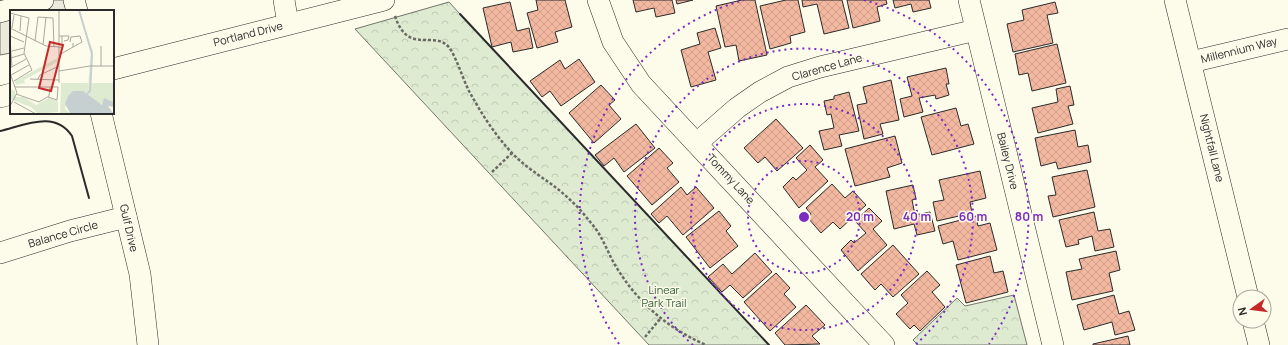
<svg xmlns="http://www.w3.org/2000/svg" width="1288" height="345" font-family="Manrope,sans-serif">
  <defs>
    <pattern id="park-crowns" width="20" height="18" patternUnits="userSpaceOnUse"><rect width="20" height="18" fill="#deebd1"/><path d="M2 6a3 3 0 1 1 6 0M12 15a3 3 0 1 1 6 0" fill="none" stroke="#bfcab4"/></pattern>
    <pattern id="building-cross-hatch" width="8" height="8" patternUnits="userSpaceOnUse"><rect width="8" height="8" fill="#f2b8a0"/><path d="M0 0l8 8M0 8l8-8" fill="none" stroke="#d09e8a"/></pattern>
  </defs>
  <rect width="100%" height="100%" fill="#fdfbea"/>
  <g fill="url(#park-crowns)" stroke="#74746e">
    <polygon points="449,2 460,14 769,345 649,345 355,29"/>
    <polygon points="1014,295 1027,345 918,345 913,340 957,298 965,306"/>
  </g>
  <polygon fill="#eceadb" stroke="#74746e" points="0,0 81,0 84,11 11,11 11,53 0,55"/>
  <g fill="url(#building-cross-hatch)" stroke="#2b2b2b">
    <polygon points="536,0 565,0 572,27 555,32 558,42 537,48 527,13 538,10"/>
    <polygon points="633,0 672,0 675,13 656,17 654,8 636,12"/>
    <polygon points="676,0 693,0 677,4"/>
    <polygon points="742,0 755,0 767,55 739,61 736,45 725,47 716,6"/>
    <polygon points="786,0 798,0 805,32 790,36 791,43 770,49 760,6"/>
    <polygon points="802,0 842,0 849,28 824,34 817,4 803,7"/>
    <polygon points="847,0 886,0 887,4 877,7 880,21 853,28"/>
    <polygon points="893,0 929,0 931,8 913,12 911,4 895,8"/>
    <polygon points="510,2 517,31 529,28 533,48 513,52 511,42 492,47 483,8"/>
    <polygon points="1055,2 1058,13 1047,15 1053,43 1013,52 1007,24 1024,20 1022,10"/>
    <polygon points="715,28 721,48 708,52 716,80 691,87 681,50 700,44 697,33"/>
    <polygon points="1057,44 1066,83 1032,91 1028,73 1019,75 1015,54"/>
    <polygon points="579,59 595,82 561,106 550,91 542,97 530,81 560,60 565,69"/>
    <polygon points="946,68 949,84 946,84 949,95 936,99 935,95 919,98 923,112 904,117 900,99 912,96 907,77"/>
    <polygon points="891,80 899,120 880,124 883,134 864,139 857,105 867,103 863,87"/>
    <polygon points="601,85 615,100 609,105 621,119 594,143 569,113"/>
    <polygon points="1070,86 1074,105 1068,106 1073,124 1038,133 1032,108 1058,102 1056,89"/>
    <polygon points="849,92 859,131 839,135 842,146 824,150 819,131 834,128 831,114 827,115 824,101 834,99 834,96"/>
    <polygon points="956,108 961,126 968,124 974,144 932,155 921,117"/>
    <polygon points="776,119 803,148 777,171 765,157 758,163 744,148"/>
    <polygon points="636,124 655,148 624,172 614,158 604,166 595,155"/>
    <polygon points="1075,130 1078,147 1088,145 1091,162 1058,169 1056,162 1041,166 1035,138"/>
    <polygon points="895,136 902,163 887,168 890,177 855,186 845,149"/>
    <polygon points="810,145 823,160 815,167 828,181 799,208 783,187 793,177 796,180 807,170 796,158"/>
    <polygon points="659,148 673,163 667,168 679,182 652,205 627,176"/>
    <polygon points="1087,170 1095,207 1053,217 1048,196 1056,195 1052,177"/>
    <polygon points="980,171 986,198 970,202 972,213 937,221 933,202 944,200 939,180"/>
    <polygon points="832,184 845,198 853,191 866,205 840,229 833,222 821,233 808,218 811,214 806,208"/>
    <polygon points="913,185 916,199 912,200 915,215 930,212 935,231 917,235 914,224 894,229 886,191"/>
    <polygon points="681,187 687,195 696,187 714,208 683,235 667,216 659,223 651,214"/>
    <polygon points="869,208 882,221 873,229 887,245 858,271 841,250 851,240 854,243 866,233 855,221"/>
    <polygon points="719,211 731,226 726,231 738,246 710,268 686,237"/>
    <polygon points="1094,212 1098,231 1110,229 1114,247 1095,251 1092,236 1078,240 1079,244 1066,247 1059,220"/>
    <polygon points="976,216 978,226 990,223 997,250 958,260 953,241 943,244 938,226"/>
    <polygon points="893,245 919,274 893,297 881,284 875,290 861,274"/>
    <polygon points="1116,251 1120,270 1109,273 1113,291 1072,300 1066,272 1082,269 1079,259"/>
    <polygon points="755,253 772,272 743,298 730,285 722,292 708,277 723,264 732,274"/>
    <polygon points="990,256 994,273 1003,271 1008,292 966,303 956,265"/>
    <polygon points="927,271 940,285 932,292 945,307 920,331 914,325 910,329 896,314 908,303 901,295"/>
    <polygon points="776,273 790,288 784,294 796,307 770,331 744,302"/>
    <polygon points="1114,295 1119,314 1129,311 1135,330 1115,335 1112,322 1084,330 1077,305"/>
    <polygon points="806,305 825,325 812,336 820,344 785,345 775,333"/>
    <polygon points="1128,336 1130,345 1093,345 1093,344"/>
  </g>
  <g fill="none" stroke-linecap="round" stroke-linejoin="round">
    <g stroke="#2b2b2b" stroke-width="22">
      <g id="minor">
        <polyline points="74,0 77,11"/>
        <polyline points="284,0 288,24"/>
        <polyline points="598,0 613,42 641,84 884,345"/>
        <polyline points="969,0 1053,345"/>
        <polyline points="1175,0 1248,297"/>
        <polyline points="0,12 43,0"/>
        <polyline points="1191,62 1288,39"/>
        <polyline points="113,69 384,0"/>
        <polyline points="0,97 11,94"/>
        <polyline points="101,113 140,274 148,345"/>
        <polyline points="697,143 737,108 760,92 788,77 820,67 976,30"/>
        <polyline points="0,253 70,231 126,217"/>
        <polyline points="1253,321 1259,345"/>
      </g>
    </g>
    <g stroke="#6a6964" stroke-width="2.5" stroke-dasharray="3 2" stroke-linecap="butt">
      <path d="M395,16C409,59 438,25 452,52C459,65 463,79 469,91C481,113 495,135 512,153C526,168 544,178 559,190C571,200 582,211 591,223C602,235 607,251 615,265C637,302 667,328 706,345"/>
      <polyline points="492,172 512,153"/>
      <polyline points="645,337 660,319"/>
    </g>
    <use href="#minor" stroke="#fdfbea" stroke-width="21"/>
    <g stroke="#2b2b2b" stroke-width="2">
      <polyline points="460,14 769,345"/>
      <path d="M0,131C25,125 55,110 72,136L89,198"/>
    </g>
  </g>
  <g fill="none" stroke="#7b2cbf" stroke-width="2" stroke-dasharray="2 4">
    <circle cx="804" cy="217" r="56"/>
    <circle cx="804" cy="217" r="113"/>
    <path d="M693 345A169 169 0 1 1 915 345"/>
    <path d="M619 344A225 225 0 0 1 744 0M864 0A225 225 0 0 1 989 344"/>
  </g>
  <g text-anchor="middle" stroke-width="3" stroke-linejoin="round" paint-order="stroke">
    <g font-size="11" fill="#2b2b2b" stroke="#fdfbea">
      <text transform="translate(248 34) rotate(-14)" y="4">Portland Drive</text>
      <text transform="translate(1239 50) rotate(-14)" y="4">Millennium Way</text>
      <text transform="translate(827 67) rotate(-16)" y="4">Clarence Lane</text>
      <text transform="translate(1212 148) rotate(76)" y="4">Nightfall Lane</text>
      <text transform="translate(1008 161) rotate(76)" y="4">Bailey Drive</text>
      <text transform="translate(731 179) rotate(47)" y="4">Tommy Lane</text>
      <text transform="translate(129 228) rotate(77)" y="4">Gulf Drive</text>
      <text transform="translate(63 234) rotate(-16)" y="4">Balance Circle</text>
    </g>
    <g font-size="11" fill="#34623c" stroke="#fdfbea">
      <text x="664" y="294">Linear<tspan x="664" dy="13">Park Trail</tspan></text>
    </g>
  </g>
  <g transform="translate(10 10)">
    <rect width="104" height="104" fill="#fdfbea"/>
    <path d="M51,73H78L80,81L76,83L64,81L58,86L55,99L61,104H50ZM80,73H104V93L98,91L93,95L81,89L79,85Z" fill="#deebd1"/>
    <path d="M68,0L83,41L81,80L79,85L76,83L80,81L78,78L81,41ZM0,79L5,81L6,87H14L26,95L39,88L48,91V102L28,104L21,97L0,89Z" fill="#deebd1"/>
    <path d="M49,47V51L14,70L15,73L6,75L5,71Z" fill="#deebd1"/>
    <path d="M73,81L92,95L94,88L103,92L104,97L98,96L104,104L60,103L55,94L58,86L63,81Z" fill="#c7d0d0"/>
    <path fill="none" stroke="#c7d0d0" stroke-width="2" d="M69,0L82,44L80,81L77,84"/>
    <path fill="none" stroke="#a9a89e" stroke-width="1" d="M10,0H54M49,1V73M0,3L19,8L14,43L22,60L4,71M0,18L36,36L49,37M2,18L4,5M10,21L11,6M0,26L14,32M52,26H59L58,30L54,31M0,28L2,57M25,31L28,7L43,8L44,37M60,32L61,27L70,26L72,32L63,37M33,35L36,7M49,37L52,38V26H49M2,41L14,38M49,45L63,37V33M1,48L14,44M91,56V36M0,58L16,49M49,61L80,56H104M0,63L7,83L0,96M1,65L19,55M20,69L49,70M28,69L30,65L49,56M5,77H48M6,84L29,92L39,86L40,77M38,87L47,90L48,77M4,92L26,104"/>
    <path fill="#c62828" fill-opacity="0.15" stroke="#c62828" stroke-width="2" d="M40,32L53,35L41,81L29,78Z"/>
    <rect width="104" height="104" fill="none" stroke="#2b2b2b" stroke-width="2"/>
  </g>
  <circle cx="804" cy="217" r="6" fill="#7b2cbf" stroke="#fdfbea" stroke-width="2"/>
  <g font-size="12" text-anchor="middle" font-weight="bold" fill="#7b2cbf" stroke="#fdfbea" stroke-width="3" stroke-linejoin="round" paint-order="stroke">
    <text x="860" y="221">20 m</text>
    <text x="917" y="221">40 m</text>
    <text x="973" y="221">60 m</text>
    <text x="1029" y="221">80 m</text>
  </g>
  <g transform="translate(1252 309) rotate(256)"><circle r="19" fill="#fdfbea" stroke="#a9a89e"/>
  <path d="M0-3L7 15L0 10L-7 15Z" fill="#c62828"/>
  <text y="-6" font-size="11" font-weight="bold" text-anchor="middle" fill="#2b2b2b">N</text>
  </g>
</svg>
